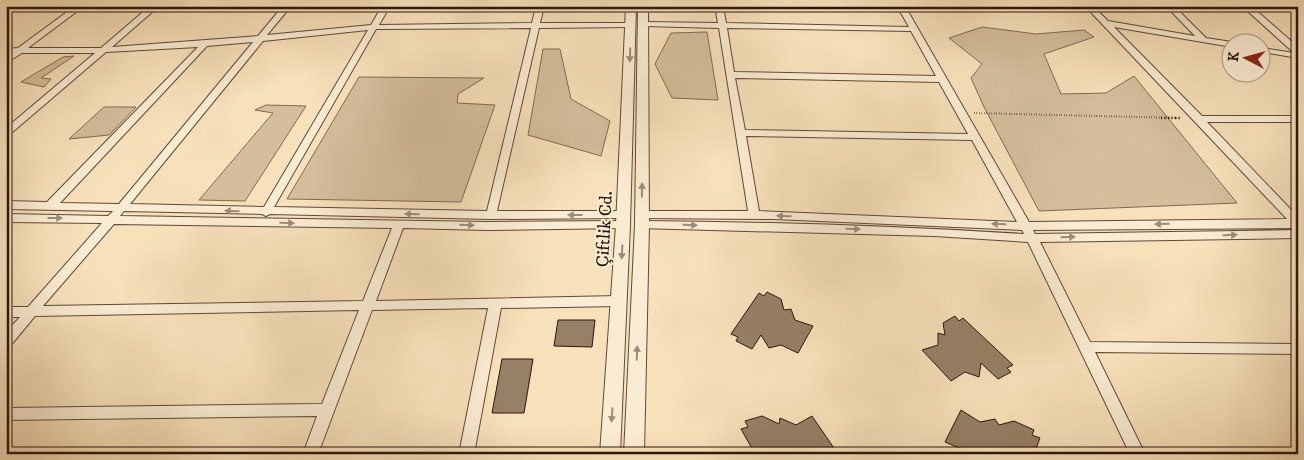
<svg xmlns="http://www.w3.org/2000/svg" width="1304" height="460" font-family="'IM FELL DW Pica',serif">
  <rect width="100%" height="100%" fill="#f7e1ba"/>
  <filter id="stains"><feTurbulence type="fractalNoise" baseFrequency=".004" numOctaves="4"/><feColorMatrix values="0 0 0 0 .2 0 0 0 0 .09 0 0 0 0 .02 0 0 0 .5 -.17"/></filter>
  <radialGradient id="worn" r=".72"><stop offset=".6" stop-color="#630" stop-opacity="0"/><stop offset="1" stop-color="#630" stop-opacity=".3"/></radialGradient>
  <g fill="#d4be9c" stroke="#806a54">
    <polygon points="982,27 1036,34 1084,30 1094,37 1044,54 1061,94 1106,93 1134,76 1237,203 1039,211 984,107 971,78 982,64 949,38"/>
    <polygon points="707,32 718,100 672,98 655,64 671,33"/>
    <polygon points="543,49 560,49 571,99 610,121 601,156 528,135"/>
    <polygon points="74,56 41,78 51,79 44,87 21,82 63,57"/>
    <polygon points="359,77 484,78 458,94 457,103 495,105 461,202 287,199"/>
    <polygon points="266,105 306,106 245,201 199,200 273,113 255,110"/>
    <polygon points="104,107 136,107 109,135 69,139"/>
  </g>
  <g fill="#968066" stroke="#2c160c">
    <polygon points="767,292 781,299 784,310 791,309 795,320 813,326 798,353 781,345 769,348 761,335 752,349 736,341 738,337 731,334 759,293 764,296"/>
    <polygon points="955,316 959,321 963,318 1013,365 1007,368 1011,372 998,379 981,363 979,377 965,372 951,381 922,350 938,345 938,333 945,335 943,323"/>
    <polygon points="558,320 595,320 592,347 554,346"/>
    <polygon points="502,359 533,359 524,413 492,413"/>
    <polygon points="961,410 980,422 995,419 999,425 1014,421 1034,430 1032,435 1040,438 1034,454 967,454 966,451 945,442"/>
    <polygon points="762,416 779,424 780,418 796,425 812,416 838,454 755,454 741,429 748,427 745,421"/>
  </g>
  <g fill="none" stroke-linecap="round" stroke-linejoin="round">
    <g stroke="#5f4938" stroke-width="2">
      <g id="minor">
        <path d="M75,6H84L28,48H101L150,6H159L112,47L258,36L283,6H291L267,35L371,25L382,6H390L379,25L532,23L536,6H544L540,23H634V27H631L539,28L497,211H623L628,215L627,218L491,219L270,214L266,216L262,214L124,211L120,216L488,222L623,221L629,225L627,228L488,230L403,228L376,301L619,296L623,298L625,301L623,304L619,306L501,308L474,454H459L488,308L372,310L318,454H303L317,416L6,420V408L322,404L359,310L35,316L11,345L6,346V332L20,317H6V307H28L102,223L6,222V214L108,216L113,211L6,209V201L47,202L198,47L106,52L9,135L6,136V128L95,53H22L6,63V57L11,53H6V49L18,48ZM531,28L487,211L274,207L376,29ZM368,30L264,207L130,204L263,41ZM253,42L119,204L60,203L207,46ZM114,224L392,228L363,301L43,306Z"/>
        <path d="M715,6H723L726,23L909,27L897,6H905L1029,222L1287,219L1085,6H1093L1108,21L1195,36L1166,6H1174L1206,38L1232,42V47L1114,27L1202,116H1298V122H1207L1298,217V228L1033,230L1035,234L1298,230V238L1040,242L1090,342L1298,344V354L1095,352L1145,454H1130L1028,242L934,236L638,228L636,225L642,221C769,222 897,226 1024,234L1022,230L774,219L638,218L637,215L642,211H748L719,28L644,26L640,24L644,22L718,23ZM727,28L911,31L936,76L734,72ZM735,78L939,82L968,134L745,130ZM746,136L972,140L1017,222L759,211Z"/>
        <polygon points="1242,6 1251,6 1298,47 1298,58 1262,52 1262,48 1294,53"/>
      </g>
    </g>
    <g stroke="#5f4938" stroke-width="2">
      <g id="tertiary">
        <polygon points="626,6 636,6 630,225 620,454 600,454 616,225"/>
        <polygon points="638,6 648,6 649,225 644,454 624,454 635,225"/>
      </g>
    </g>
    <polyline stroke="#2c160c" stroke-width="2" stroke-dasharray="0.5 2" stroke-linecap="butt" points="974,113 1181,118"/>
    <polyline stroke="#2c160c" stroke-width="2.5" stroke-dasharray="1 2.5" stroke-linecap="butt" points="1161,118 1181,118"/>
    <use href="#minor" fill="#faecd2" fill-rule="evenodd"/>
    <use href="#tertiary" fill="#faecd2" fill-rule="evenodd"/>
  </g>
  <defs><path id="oneway-solid" d="M-6-.8H1V-3.2L6.5 0L1 3.2V.8H-6Z" transform="scale(1.25)"/></defs>
  <g fill="#9d8c79">
    <use href="#oneway-solid" transform="translate(630 55) rotate(92)"/>
    <use href="#oneway-solid" transform="translate(642 190) rotate(-89)"/>
    <use href="#oneway-solid" transform="translate(232 211) rotate(-178)"/>
    <use href="#oneway-solid" transform="translate(412 214) rotate(-179)"/>
    <use href="#oneway-solid" transform="translate(575 215) rotate(180)"/>
    <use href="#oneway-solid" transform="translate(784 216) rotate(-178)"/>
    <use href="#oneway-solid" transform="translate(55 218)"/>
    <use href="#oneway-solid" transform="translate(287 223) rotate(1)"/>
    <use href="#oneway-solid" transform="translate(999 224) rotate(-178)"/>
    <use href="#oneway-solid" transform="translate(1162 224) rotate(179)"/>
    <use href="#oneway-solid" transform="translate(467 225) rotate(1)"/>
    <use href="#oneway-solid" transform="translate(690 225) rotate(1)"/>
    <use href="#oneway-solid" transform="translate(853 229) rotate(2)"/>
    <use href="#oneway-solid" transform="translate(1230 235) rotate(-1)"/>
    <use href="#oneway-solid" transform="translate(1068 237) rotate(-1)"/>
    <use href="#oneway-solid" transform="translate(622 252) rotate(93)"/>
    <use href="#oneway-solid" transform="translate(637 353) rotate(-88)"/>
    <use href="#oneway-solid" transform="translate(612 415) rotate(94)"/>
  </g>
  <g text-anchor="middle" stroke-width="4" stroke-linejoin="round" paint-order="stroke">
    <g font-size="18" fill="#2c160c" stroke="#faecd2">
      <text transform="translate(604 229) rotate(-87)" y="6">Çiftlik Cd.</text>
    </g>
  </g>
  <rect width="1304" height="460" fill="none" stroke="#f7e1ba" stroke-width="25"/>
  <rect x="8" y="8" width="1289" height="445" fill="none" stroke="#2c160c" stroke-width="2.5"/>
  <rect x="12" y="12" width="1279" height="435" fill="none" stroke="#2c160c"/>
  <g transform="translate(1246 58) rotate(276)"><circle r="24" fill="#faecd2" stroke="#a89683"/>
  <path d="M0-4L9 19L0 12L-9 19Z" fill="#8f2418"/>
  <text y="-8" font-size="14" font-weight="bold" text-anchor="middle" fill="#2c160c">K</text>
  </g>
  <rect width="100%" height="100%" filter="url(#stains)"/>
  <rect width="100%" height="100%" fill="url(#worn)"/>
</svg>
